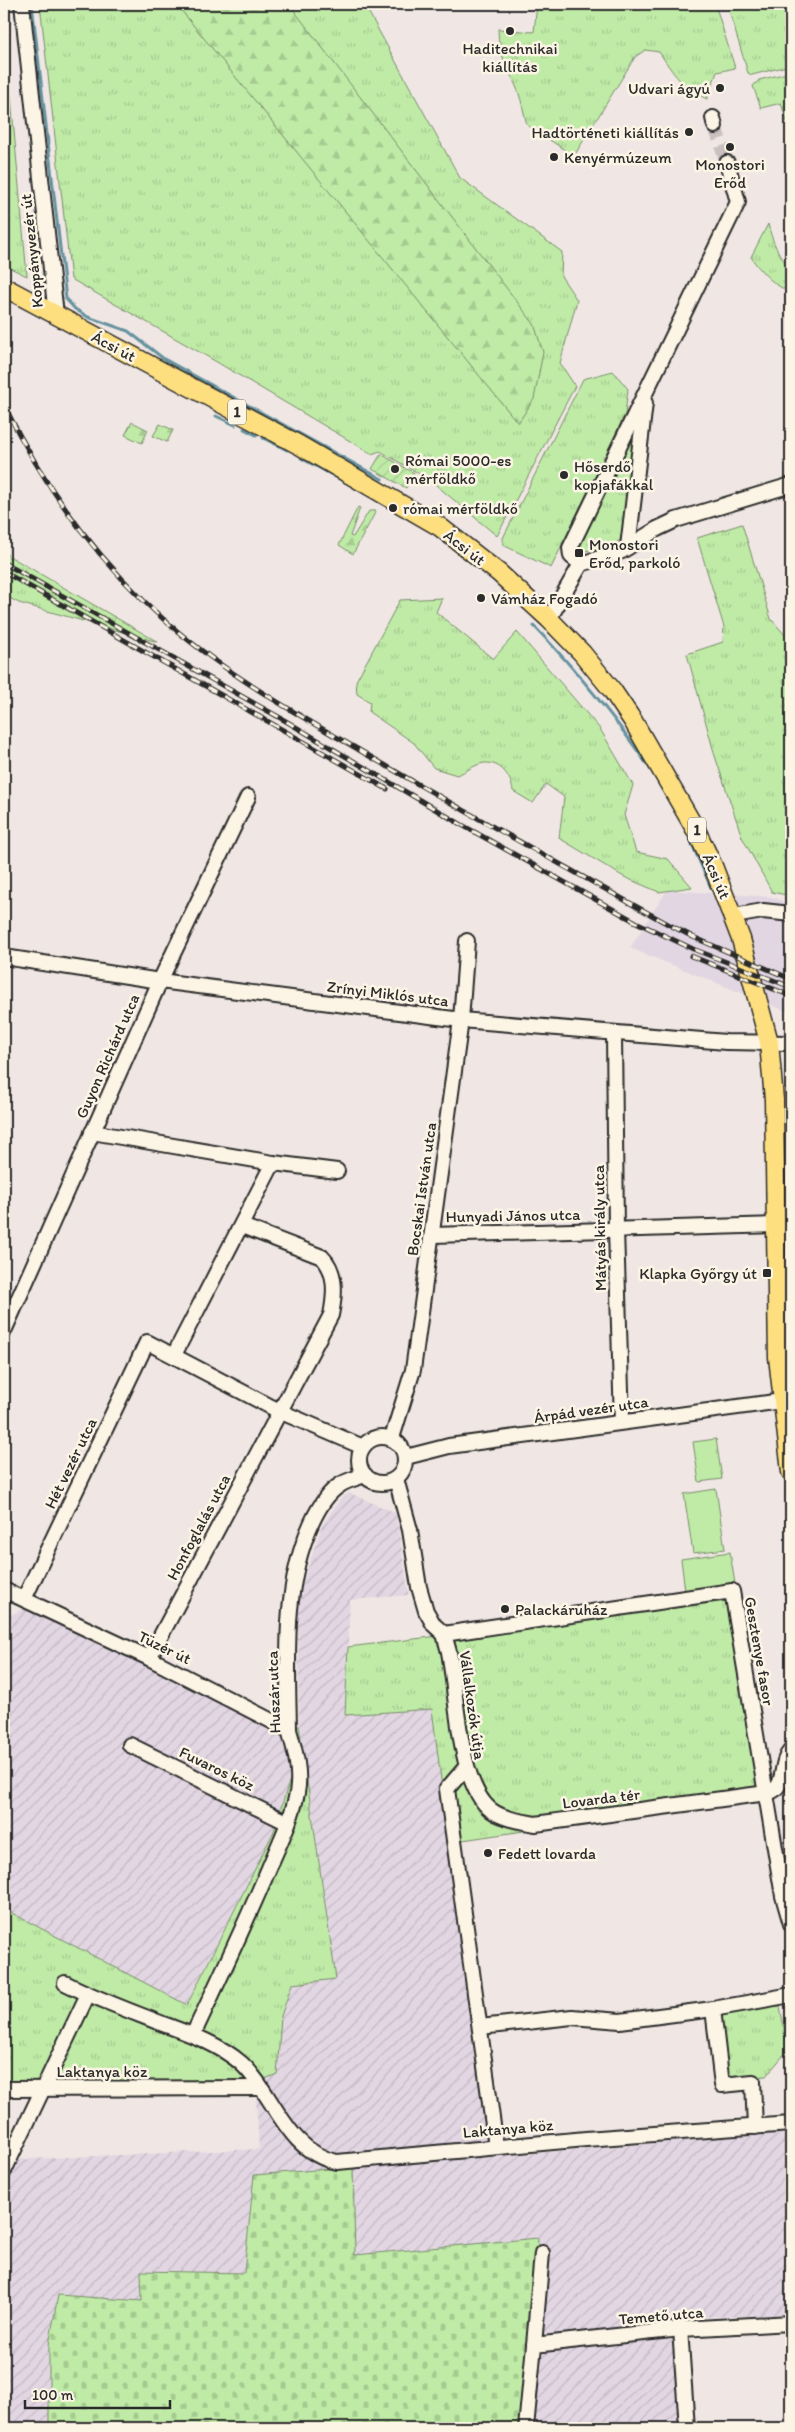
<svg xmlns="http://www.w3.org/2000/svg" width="795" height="2432" font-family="Itim,sans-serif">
  <defs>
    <pattern id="industrial-furrows" width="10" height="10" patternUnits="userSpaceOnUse" patternTransform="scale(1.25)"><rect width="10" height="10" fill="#e2d6e2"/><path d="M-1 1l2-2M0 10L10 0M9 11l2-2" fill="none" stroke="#c2b8c2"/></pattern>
    <pattern id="grass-tufts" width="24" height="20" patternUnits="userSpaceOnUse" patternTransform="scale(1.25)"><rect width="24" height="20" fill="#c0eba7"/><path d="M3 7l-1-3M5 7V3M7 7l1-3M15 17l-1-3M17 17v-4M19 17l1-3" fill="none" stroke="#a5ca90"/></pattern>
    <pattern id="forest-firs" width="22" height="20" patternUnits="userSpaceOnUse" patternTransform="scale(1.25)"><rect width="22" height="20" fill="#c0eba7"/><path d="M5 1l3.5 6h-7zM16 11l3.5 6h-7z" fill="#a5ca90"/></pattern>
    <pattern id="cemetery-stones" width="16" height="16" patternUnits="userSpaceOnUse" patternTransform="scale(1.25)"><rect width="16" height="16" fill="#c0eba7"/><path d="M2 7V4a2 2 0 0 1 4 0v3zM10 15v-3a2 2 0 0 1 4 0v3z" fill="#a5ca90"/></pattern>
    <pattern id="garden-furrows" width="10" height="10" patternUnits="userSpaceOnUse" patternTransform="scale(1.25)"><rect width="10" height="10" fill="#c0eba7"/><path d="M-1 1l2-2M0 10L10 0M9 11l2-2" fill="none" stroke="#a5ca90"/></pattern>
  </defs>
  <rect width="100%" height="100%" fill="#f0e7e4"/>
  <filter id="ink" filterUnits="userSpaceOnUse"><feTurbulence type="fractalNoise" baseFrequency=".02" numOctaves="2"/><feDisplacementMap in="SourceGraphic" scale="10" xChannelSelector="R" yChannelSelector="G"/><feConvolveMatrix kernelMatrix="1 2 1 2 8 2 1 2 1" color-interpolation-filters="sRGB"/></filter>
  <g filter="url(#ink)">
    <polygon fill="#e2d6e2" points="667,890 772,897 791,904 791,1013 630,948"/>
    <g fill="url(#industrial-furrows)">
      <polygon points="350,1493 396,1513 409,1595 350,1600 345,1715 432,1708 489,2157 791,2132 791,2314 674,2318 680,2428 520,2428 538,2238 355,2255 254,2175 244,2273 141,2271 142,2301 58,2295 49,2345 49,2428 4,2428 4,2160 259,2149 255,2083 277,2074 281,2016 292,1984 336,1978 299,1726 298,1607 301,1588 322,1525 341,1498"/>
      <polygon points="25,1608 280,1730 294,1766 274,1831 186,2005 4,1909 4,1611 11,1615"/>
    </g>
    <g fill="url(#grass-tufts)" stroke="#768b69">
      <polygon points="40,4 364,4 460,178 562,252 561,276 577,300 560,363 575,386 497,536 430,480 380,451 372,454 215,361 71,279"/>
      <path d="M537,4H715L735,68L717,72L707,99C680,86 675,75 659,52L645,50L635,57L574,156L527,125C524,114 522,102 518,91C509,68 498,56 498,29L534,32Z"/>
      <polygon points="727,4 791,4 791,59 786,61 787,66 752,75 748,73"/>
      <polygon points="4,19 27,276 4,265"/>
      <polygon points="791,72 791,134 781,103 761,108 753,86 759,80"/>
      <path d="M768,224C772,241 779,257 791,269V292C775,287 760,271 751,257Z"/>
      <polygon points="613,371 628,389 625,414 551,568 503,545 503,538 583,379"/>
      <path d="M629,434L637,435L623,537C613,548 589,554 575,549Z"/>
      <polygon points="742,524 771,619 785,635 791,635 791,896 772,892 742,837 715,756 687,654 723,642 724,627 697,538"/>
      <polygon points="4,553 158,642 19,603 4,595"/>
      <path d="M442,598L436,612L493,659L517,632L600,729L633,785L624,815L636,852L668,859L692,887L659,892L624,877L559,838L564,797L546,784L533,803L513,791C511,777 502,762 484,763C476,764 465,772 457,775L434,768L414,743L369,712L370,702L357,694L356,681L400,600Z"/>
      <polygon points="729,1601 762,1796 449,1842 432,1709 345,1715 348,1647"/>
      <polygon points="299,1726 336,1979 292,1984 281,2016 277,2074 255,2083 4,2081 4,1909 187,2005 274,1831 294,1766 280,1730"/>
      <polygon points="780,2006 788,2050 766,2076 729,2079 721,2012"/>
    </g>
    <g fill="url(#forest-firs)" stroke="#768b69">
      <polygon points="176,4 289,4 534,324 543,352 534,399 518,423"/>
      <polygon points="132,422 148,430 142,443 125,435"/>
      <polygon points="160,424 173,430 167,442 153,436"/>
      <polygon points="358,507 360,508 350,536 353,537 369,511 376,511 353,554 339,545"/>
    </g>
    <polygon fill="url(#cemetery-stones)" stroke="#768b69" points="353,2167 355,2255 538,2238 533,2337 520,2428 49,2428 49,2345 58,2295 142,2301 141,2271 244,2273 254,2175"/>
    <polygon fill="url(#garden-furrows)" stroke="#768b69" points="381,454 414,473 406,488 372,469"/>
    <g fill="#c0eba7" stroke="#768b69">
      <polygon points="716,1439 722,1479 699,1482 693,1442"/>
      <polygon points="716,1489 725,1549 693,1553 684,1494"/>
      <polygon points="730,1552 735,1584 685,1591 681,1559"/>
    </g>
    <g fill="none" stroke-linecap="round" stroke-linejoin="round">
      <g stroke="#65929f" stroke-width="3">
        <polyline points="32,4 66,299 75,309 88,317 128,331 164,359 382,479"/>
        <polyline points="216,416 235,425"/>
        <polyline points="244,429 256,435"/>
        <polyline points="263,438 287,450"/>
        <polyline points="301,458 347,483"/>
        <path d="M534,626C578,672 617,720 653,773"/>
        <polyline points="685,828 712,890"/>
      </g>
      <polyline stroke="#c9c1bf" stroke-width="14" stroke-dasharray="14 7" stroke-linecap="butt" points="715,126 727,163"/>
      <g stroke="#2b2b2b" stroke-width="18">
        <g id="minor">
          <polyline points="22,4 56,315"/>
          <polyline points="713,118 715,126"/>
          <polyline points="628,547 645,403"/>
          <polyline points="581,564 571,556 570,548 738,202 727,163"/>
          <polyline points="549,619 581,564 622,551 657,529 676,520 791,485"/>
          <polyline points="734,916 763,911 791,914"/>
          <polyline points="4,957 160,981 461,1020 726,1042 791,1043"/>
          <polyline points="614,1034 616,1230 622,1422"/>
          <polyline points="92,1132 273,1163 337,1171"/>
          <polyline points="433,1235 775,1225 791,1221"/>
          <polyline points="4,1331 160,981 248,797"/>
          <polyline points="174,1355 273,1163"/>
          <circle cx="382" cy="1460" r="23"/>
          <polyline points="392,1438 413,1370 461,1020 467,941"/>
          <polyline points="406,1457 449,1446 782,1401"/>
          <path d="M396,1479L410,1530L419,1587L426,1611L434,1625L444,1634L449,1652C457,1694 458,1784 491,1810C503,1819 520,1821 535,1824L767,1793C788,1788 778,1764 791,1750"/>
          <polyline points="4,1590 149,1658 289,1730"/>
          <polyline points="24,1599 147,1342 279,1411 363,1447"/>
          <polyline points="444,1634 732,1591 783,1896 791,1924"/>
          <path d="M149,1658L331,1315C335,1295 337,1272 322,1257L242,1226"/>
          <polyline points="130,1745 288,1823"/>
          <polyline points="466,1767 447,1789 496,2147"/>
          <path d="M65,1983C97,1999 130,2011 163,2024C190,2034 219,2044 241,2063C274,2093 286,2152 337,2162L586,2139L791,2124"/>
          <polyline points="713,2009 722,2085 753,2082 755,2127"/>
          <polyline points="480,2027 572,2017 620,2021 713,2009 791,1995"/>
          <path d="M193,2035C219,1980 245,1925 269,1868C279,1844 292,1819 297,1793C301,1772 295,1750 289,1730C288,1659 282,1587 312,1522C318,1509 327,1493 340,1485C347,1480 357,1478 365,1475"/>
          <polyline points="4,2089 261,2088"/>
          <polyline points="4,2171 88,1994"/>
          <polyline points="680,2329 687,2428"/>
          <polyline points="534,2345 542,2253"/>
          <polyline points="526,2428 534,2345 680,2329 791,2323"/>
        </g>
      </g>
      <g stroke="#2b2b2b" stroke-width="21">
        <polyline id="major" points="4,287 299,445 440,527 499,573 549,619 582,653 612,690 633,721 697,832 713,866 741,939 769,1042 774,1100 778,1357 791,1472"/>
      </g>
      <use href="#minor" stroke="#fcf5e5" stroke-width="14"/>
      <use href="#major" stroke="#fedf80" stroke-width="18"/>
      <g stroke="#2b2b2b" stroke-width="5">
        <g id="rail">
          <path d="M4,405C40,478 85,544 144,601C207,663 283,706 359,750C461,810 565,867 668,924L693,937L791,979"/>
          <polyline points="4,563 284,720 462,825 636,922 693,949 791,987"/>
          <polyline points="4,572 387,789"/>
          <polyline points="691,956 791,996"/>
        </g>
      </g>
      <use href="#rail" stroke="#fcf5e5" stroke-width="3" stroke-dasharray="9" stroke-linecap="butt"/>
    </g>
  </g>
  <g fill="#2b2b2b" stroke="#fcf5e5" stroke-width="2">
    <circle cx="510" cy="31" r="5"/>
    <circle cx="720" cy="88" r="5"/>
    <circle cx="689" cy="132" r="5"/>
    <circle cx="730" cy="147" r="5"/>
    <circle cx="554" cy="157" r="5"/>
    <circle cx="395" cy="469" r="5"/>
    <circle cx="564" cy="475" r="5"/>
    <circle cx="393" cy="508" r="5"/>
    <rect x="574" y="548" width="10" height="10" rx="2.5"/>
    <circle cx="481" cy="598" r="5"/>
    <rect x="762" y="1268" width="10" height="10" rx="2.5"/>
    <circle cx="505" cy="1609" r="5"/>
    <circle cx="488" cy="1853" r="5"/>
  </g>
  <g text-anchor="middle" stroke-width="5" stroke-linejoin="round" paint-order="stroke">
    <g fill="#fcf5e5" stroke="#6a6863" stroke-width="1">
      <rect x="228" y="399.5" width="18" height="25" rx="4"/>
      <rect x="688" y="817.5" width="18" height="25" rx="4"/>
    </g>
    <g font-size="15" font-weight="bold" fill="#2b2b2b">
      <text x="237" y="417">1</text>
      <text x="697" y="835">1</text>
    </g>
    <g font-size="16" fill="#2b2b2b" stroke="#fcf5e5" text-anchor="start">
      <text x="510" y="54" text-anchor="middle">Haditechnikai<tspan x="510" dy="18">kiállítás</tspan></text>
      <text x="710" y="94" text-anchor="end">Udvari ágyú</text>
      <text x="679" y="138" text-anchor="end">Hadtörténeti kiállítás</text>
      <text x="564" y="163">Kenyérmúzeum</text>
      <text x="730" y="170" text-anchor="middle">Monostori<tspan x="730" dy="18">Erőd</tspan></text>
      <text x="405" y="466">Római 5000-es<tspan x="405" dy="18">mérföldkő</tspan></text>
      <text x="574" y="472">Hőserdő<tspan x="574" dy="18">kopjafákkal</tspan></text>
      <text x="403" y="514">római mérföldkő</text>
      <text x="589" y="550">Monostori<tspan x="589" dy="18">Erőd, parkoló</tspan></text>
      <text x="491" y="604">Vámház Fogadó</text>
      <text x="757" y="1279" text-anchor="end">Klapka Győrgy út</text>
      <text x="515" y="1615">Palackáruház</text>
      <text x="498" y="1859">Fedett lovarda</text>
    </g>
    <g font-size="16" fill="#2b2b2b" stroke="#fcf5e5">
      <text transform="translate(31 251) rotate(-96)" y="6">Koppányvezér út</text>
      <text transform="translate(114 346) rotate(28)" y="6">Ácsi út</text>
      <text transform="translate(465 547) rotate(38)" y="6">Ácsi út</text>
      <text transform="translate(717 876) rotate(67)" y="6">Ácsi út</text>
      <text transform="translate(388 993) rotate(7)" y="6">Zrínyi Miklós utca</text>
      <text transform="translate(107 1056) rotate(-66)" y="6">Guyon Richárd utca</text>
      <text transform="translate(421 1189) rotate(-82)" y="6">Bocskai István utca</text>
      <text transform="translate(513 1215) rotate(-1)" y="6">Hunyadi János utca</text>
      <text transform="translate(599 1228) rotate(-91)" y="6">Mátyás király utca</text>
      <text transform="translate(591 1409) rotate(-8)" y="6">Árpád vezér utca</text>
      <text transform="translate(70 1463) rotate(-64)" y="6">Hét vezér utca</text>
      <text transform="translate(198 1527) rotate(-62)" y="6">Honfoglalás utca</text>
      <text transform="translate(165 1647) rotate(26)" y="6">Tüzér út</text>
      <text transform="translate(760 1651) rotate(80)" y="6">Gesztenye fasor</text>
      <text transform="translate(273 1692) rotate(-92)" y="6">Huszár utca</text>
      <text transform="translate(473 1705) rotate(82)" y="6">Vállalkozók útja</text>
      <text transform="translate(217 1768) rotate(26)" y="6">Fuvaros köz</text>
      <text transform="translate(601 1798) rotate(-7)" y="6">Lovarda tér</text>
      <text x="102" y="2077">Laktanya köz</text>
      <text transform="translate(508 2128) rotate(-5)" y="6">Laktanya köz</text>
      <text transform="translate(661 2315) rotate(-5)" y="6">Temető utca</text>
    </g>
  </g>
  <rect width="795" height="2432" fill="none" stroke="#fcf5e5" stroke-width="20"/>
  <rect x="10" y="10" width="775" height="2412" fill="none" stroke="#2b2b2b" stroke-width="2" filter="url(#ink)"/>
  <path d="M25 2400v8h145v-8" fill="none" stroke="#2b2b2b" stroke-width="2.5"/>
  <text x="32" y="2400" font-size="15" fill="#2b2b2b" stroke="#fcf5e5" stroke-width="4" paint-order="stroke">100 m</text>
</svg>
